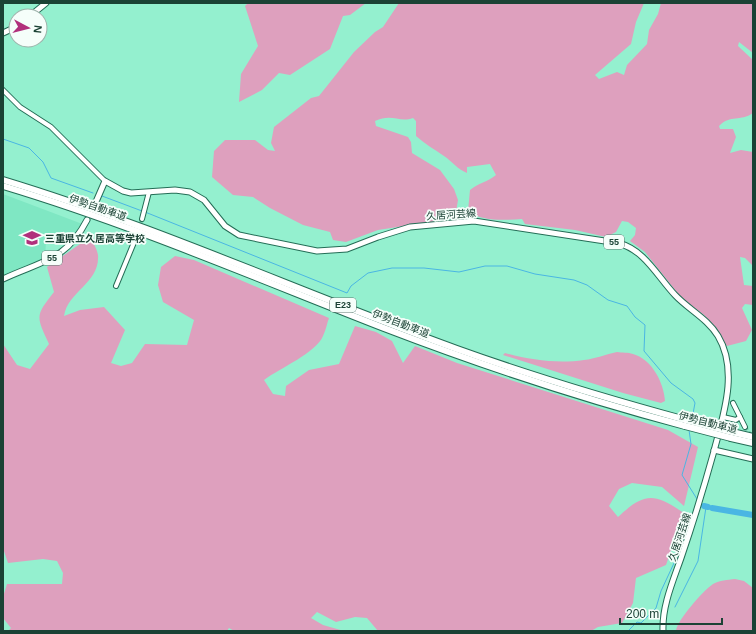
<svg xmlns="http://www.w3.org/2000/svg" width="756" height="634" font-family="Helvetica,'Noto Sans JP',sans-serif">
  <rect width="100%" height="100%" fill="#94f0cf"/>
  <polygon fill="#7fe7c3" points="3,194 85,225 75,236 46,240 45,261 3,279"/>
  <g fill="#dea0be">
    <polygon points="248,3 366,3 350,15 343,16 330,49 290,75 279,73 262,90 239,102 241,74 258,46 245,6"/>
    <path d="M399,3H644L636,22L631,44L595,75L599,79L617,72L624,75L627,65L647,44L649,30L658,14L661,3H753V53L739,42L738,46L753,60V113C740,122 731,114 719,126L720,129H733L736,137L730,153L741,150L753,152V266L745,258L740,257L744,285L753,286V305L745,304L742,308L752,330L746,341L727,346L704,315L682,299L645,252L630,241L635,235L636,228L628,222L622,221L616,232L606,237L575,230L525,224L522,219C505,220 482,222 468,211L470,190C478,183 488,182 496,175L490,164L467,167V173C457,169 453,162 444,156C434,149 425,144 416,136V121L413,118C399,123 392,113 375,121L376,126L408,137L411,142L412,153L440,170L454,189L458,200L456,212L450,219L378,230L346,242L333,240L330,232L303,225L270,208L253,197L233,195L212,177L214,151L225,140H255L268,150L275,151L271,143L274,127L311,98L319,96L354,52L375,32L383,27Z"/>
    <path d="M90,237C93,242 97,249 98,255C100,283 68,291 64,316L80,310L104,307L125,330L111,363L121,366L132,363L145,344L187,345L194,320L163,302L158,285L161,267L175,256L194,260L329,318C327,323 326,330 323,336C316,353 280,368 264,380L273,394L285,396L286,386L309,370L339,364L355,326L376,332L392,341L403,363L415,346L457,363L668,430L698,447L684,506L662,487L632,483L619,489L609,506L618,517C645,492 654,493 684,513L666,565L636,578L633,603L622,623L598,627L591,631H378L367,618L355,617L336,622L317,612L311,618L323,625L344,631H234L229,628L227,631H8L11,628L3,618V597L7,584H62L63,573L57,561L43,559L8,563L3,548V344L17,365L30,369L49,344C36,316 35,316 54,292L47,267Z"/>
    <path d="M617,352C622,353 628,352 633,354C652,359 664,383 665,401L661,403L623,393L503,355L505,353C530,360 558,364 584,360C595,359 606,354 617,352Z"/>
    <path d="M735,579L744,581L753,588V631H676C677,620 704,590 713,584C720,580 727,580 735,579Z"/>
  </g>
  <g fill="none" stroke-linecap="round" stroke-linejoin="round">
    <g stroke="#4ab6e3" stroke-width="1">
      <polyline points="3,139 29,148 43,162 51,178 93,193"/>
      <polyline points="102,196 142,211"/>
      <polyline points="145,212 347,293 351,286 368,273 392,268 424,268 459,272 485,266 507,266 535,274 574,280 587,285 608,300 627,306 635,317 645,325 644,351 671,383 693,399 695,403 692,419"/>
      <polyline points="689,430 691,444 682,475 697,499"/>
      <polyline points="675,607 698,561 706,507"/>
      <polyline points="628,631 637,622 641,623 656,608 661,591 675,561"/>
    </g>
    <g stroke="#4ab6e3" stroke-width="6">
      <polyline points="704,506 708,507"/>
      <polyline points="712,508 753,515"/>
    </g>
    <g stroke="#7ccdb0" stroke-width="4" stroke-dasharray="4 2" stroke-linecap="butt">
      <polyline points="135,240 142,219"/>
      <polyline points="745,427 752,437"/>
    </g>
    <g stroke="#246d56" stroke-width="6">
      <g id="minor">
        <polyline points="3,90 20,107 51,127 105,181"/>
        <polyline points="142,219 149,192"/>
        <polyline points="116,286 135,240"/>
        <polyline points="733,403 745,427"/>
        <polyline points="723,417 736,420 740,417"/>
      </g>
    </g>
    <g stroke="#246d56" stroke-width="7">
      <g id="major">
        <polyline points="30,16 46,3"/>
        <polyline points="3,33 16,27"/>
        <path d="M95,204L105,181L123,191L131,193L175,190L190,192L204,200L225,226L239,235L317,251L347,249L378,237L410,227L474,221L618,243C645,250 657,276 675,295C688,309 708,319 718,336C739,371 723,416 714,451C704,487 693,523 681,558C673,581 662,606 663,631"/>
        <path d="M3,279C41,261 66,261 87,220"/>
        <polyline points="714,450 753,459"/>
      </g>
    </g>
    <g stroke="#246d56" stroke-width="8">
      <g id="highway">
        <path d="M3,180C158,227 305,294 457,349C532,376 609,399 686,420"/>
        <path d="M3,186C133,225 258,279 384,328C483,366 583,399 685,426"/>
        <polyline points="732,432 753,437"/>
        <polyline points="731,438 753,443"/>
      </g>
    </g>
    <use href="#minor" stroke="#fff" stroke-width="4"/>
    <use href="#major" stroke="#fff" stroke-width="5"/>
    <use href="#highway" stroke="#fff" stroke-width="6"/>
    <g stroke="#246d56" stroke-width="8" stroke-linecap="butt">
      <g id="highway-bridge">
        <polyline points="686,420 732,432"/>
        <polyline points="685,426 731,438"/>
      </g>
    </g>
    <use href="#highway-bridge" stroke="#fff" stroke-width="6"/>
  </g>
  <defs>
    <g id="school-bare" transform="scale(1.38)"><path d="M0-5L7-2L0 1L-7-2ZM-4 1L0 2.5L4 1V4Q0 6-4 4Z" fill="#b1307c" stroke="#f5fefa" stroke-width="2.5" paint-order="stroke"/></g>
  </defs>
  <g fill-rule="evenodd">
    <use href="#school-bare" x="32" y="238"/>
  </g>
  <g text-anchor="middle" stroke-width="3.5" stroke-linejoin="round" paint-order="stroke">
    <g fill="#f5fefa" stroke="#5c7a70" stroke-width="1">
      <rect x="604" y="235" width="20" height="14" rx="3"/>
      <rect x="42" y="251" width="20" height="14" rx="3"/>
      <rect x="330" y="298" width="26" height="14" rx="3"/>
    </g>
    <g font-size="9" font-weight="bold" fill="#1b4235">
      <text x="614" y="245">55</text>
      <text x="52" y="261">55</text>
      <text x="343" y="308">E23</text>
    </g>
    <g font-size="10" fill="#1b4235" stroke="#f5fefa">
      <text transform="translate(98 207) rotate(19)" y="4">伊勢自動車道</text>
      <text transform="translate(451 214) rotate(-4)" y="4">久居河芸線</text>
      <text transform="translate(401 323) rotate(21)" y="4">伊勢自動車道</text>
      <text transform="translate(708 422) rotate(14)" y="4">伊勢自動車道</text>
      <text transform="translate(679 537) rotate(-71)" y="4">久居河芸線</text>
    </g>
    <g font-size="10" font-weight="bold" fill="#1b4235" stroke="#f5fefa" text-anchor="start">
      <text x="45" y="242">三重県立久居高等学校</text>
    </g>
  </g>
  <rect width="756" height="634" fill="none" stroke="#1b4235" stroke-width="8"/>
  <g transform="translate(28 28) rotate(97)"><circle r="19" fill="#f5fefa" stroke="#9eb3ab"/>
  <path d="M0-3L7 15L0 10L-7 15Z" fill="#b1307c"/>
  <text y="-6" font-size="11" font-weight="bold" text-anchor="middle" fill="#1b4235">N</text>
  </g>
  <path d="M620 618v6h102v-6" fill="none" stroke="#1b4235" stroke-width="2"/>
  <text x="626" y="618" font-size="12" fill="#1b4235" stroke="#f5fefa" stroke-width="3" paint-order="stroke">200 m</text>
</svg>
